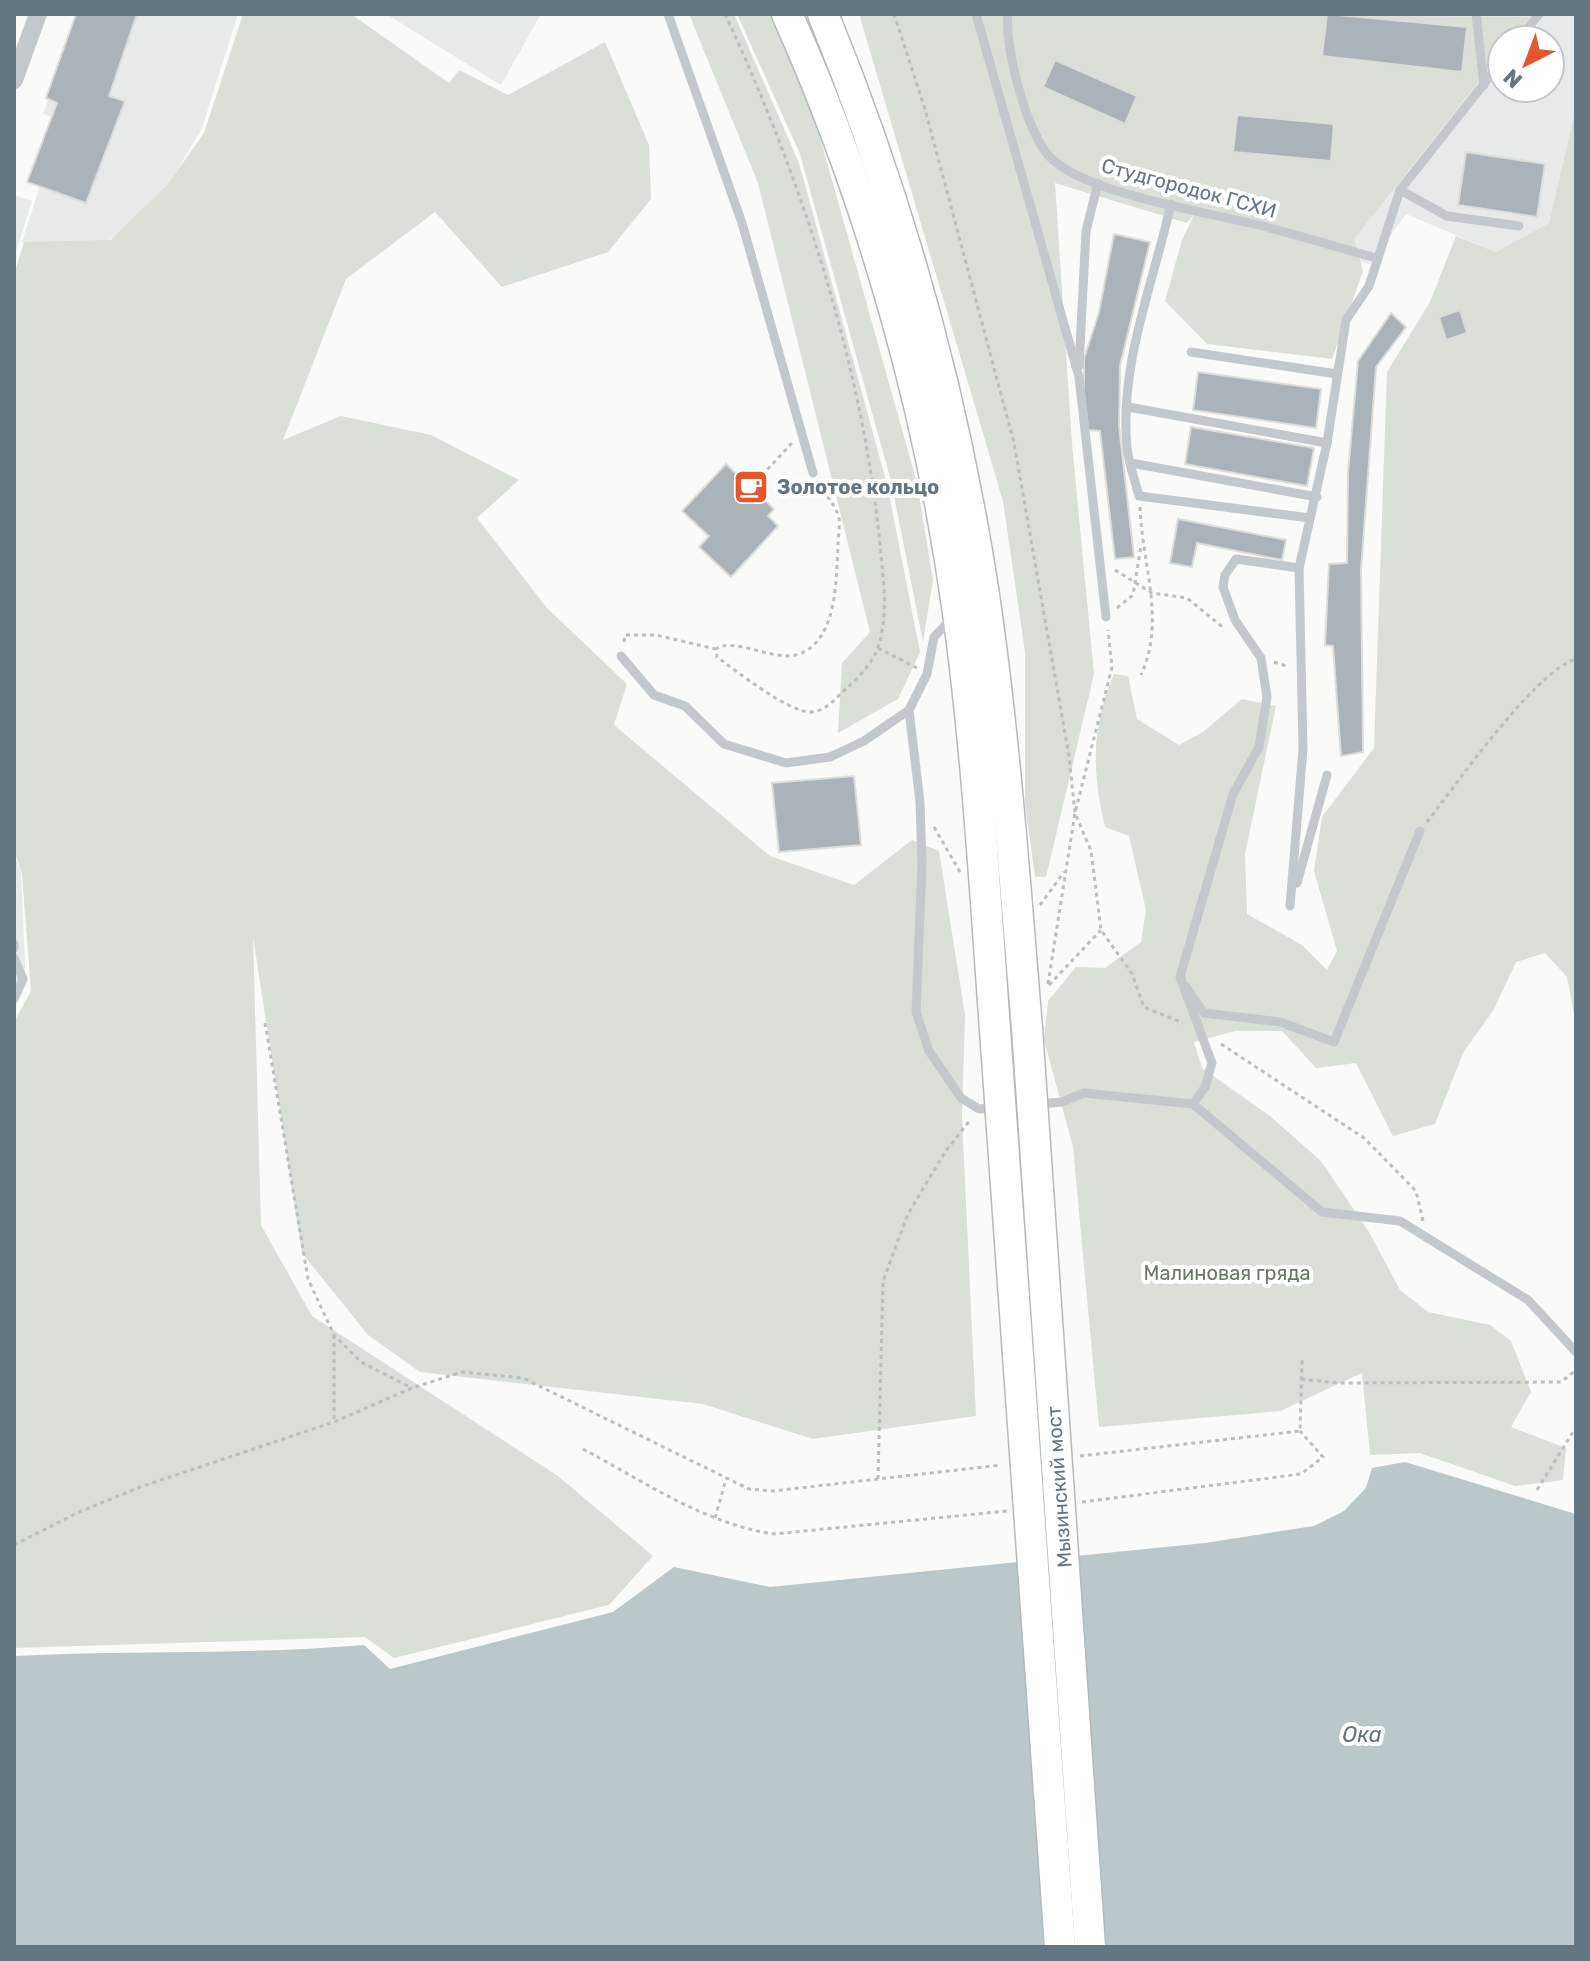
<svg xmlns="http://www.w3.org/2000/svg" width="1590" height="1961" font-family="Rubik,sans-serif">
  <rect width="100%" height="100%" fill="#fafaf8"/>
  <g fill="#e8e9e9" fill-rule="evenodd">
    <polygon points="80,14 238,14 202,128 156,206 108,241 44,252 22,242 61,121 43,114"/>
    <polygon points="386,14 541,14 501,85"/>
    <path d="M989,14H1576V107L1549,223L1496,252L1406,214L1370,264L1070,185ZM1502,40H1550V88H1502Z"/>
    <polygon points="14,195 32,201 14,258"/>
    <polygon points="14,853 21,873 26,984 14,1008"/>
  </g>
  <g fill="#dadfd7">
    <polygon points="243,14 351,14 449,83 459,70 508,95 605,42 649,145 651,199 608,252 502,287 435,212 346,279 283,440 341,416 431,435 519,480 477,518 547,608 627,684 614,725 770,856 854,885 912,840 939,851 965,1015 962,1117 976,1416 813,1439 703,1404 420,1372 368,1335 302,1253 253,937 261,1225 312,1316 558,1476 653,1556 609,1605 394,1658 365,1637 14,1648 14,1022 31,991 22,874 14,850 14,275 24,242 111,240 168,184 204,133"/>
    <polygon points="689,14 734,14 799,163 887,484 920,652 898,699 838,733 842,663 870,632 758,183"/>
    <polygon points="737,14 770,14 812,109 917,483 933,580 923,642 891,481 800,154"/>
    <polygon points="859,14 1530,17 1511,40 1502,40 1502,52 1354,239 1363,271 1332,359 1207,344 1165,301 1182,240 1196,211 1187,223 1055,183 1072,444 1094,674 1046,877 1035,877 1025,804 1025,652 1003,501"/>
    <path d="M1576,107V1024L1567,977L1545,953L1516,962L1494,1009L1463,1053L1435,1124L1393,1136L1356,1063L1316,1068L1282,1031H1235L1194,1042L1202,1068L1270,1116L1321,1161L1369,1232L1400,1290L1428,1312L1490,1325L1511,1341L1531,1392L1511,1427L1566,1448L1563,1480L1515,1486L1420,1453L1370,1455L1362,1373L1280,1411L1099,1427L1073,1147L1044,1040L1048,1001L1076,967L1105,968L1141,942L1146,910L1129,836L1105,827C1092,773 1091,726 1114,674L1128,676L1137,719L1179,745L1203,732L1242,699L1276,706L1245,854L1247,914L1302,945L1327,970L1337,951L1314,871L1322,817L1374,748L1387,372L1430,302L1456,236L1496,252L1549,223Z"/>
  </g>
  <path fill="#bbc7cb" d="M1405,1462L1576,1514V1947H14V1656C131,1650 248,1655 364,1645L390,1669L613,1612L674,1567L770,1587L1205,1543L1314,1526L1344,1511L1366,1488L1372,1468Z"/>
  <g fill="#aab3b9" stroke="#dcdcda" stroke-width="2">
    <polygon points="76,14 137,14 109,96 125,101 86,203 27,182 57,103 46,98"/>
    <polygon points="1327,14 1467,27 1462,72 1322,56"/>
    <polygon points="1055,60 1137,96 1125,124 1043,87"/>
    <polygon points="1237,115 1334,124 1331,161 1233,152"/>
    <polygon points="1466,152 1545,164 1537,217 1458,205"/>
    <polygon points="1114,234 1150,242 1120,366 1119,426 1134,557 1115,559 1100,431 1088,430 1084,395 1084,359 1099,312"/>
    <polygon points="1460,310 1467,333 1446,340 1439,317"/>
    <polygon points="1391,313 1406,327 1376,367 1361,570 1363,752 1341,756 1333,646 1325,645 1329,564 1347,563 1348,473 1358,361"/>
    <polygon points="1198,372 1321,389 1316,428 1193,410"/>
    <polygon points="1191,427 1314,448 1307,486 1185,464"/>
    <polygon points="726,464 774,509 768,516 778,526 731,577 699,547 709,536 682,511"/>
    <polygon points="1178,519 1286,540 1282,560 1197,543 1192,567 1170,563"/>
    <polygon points="854,776 861,845 779,852 772,783"/>
  </g>
  <g fill="none" stroke-linecap="round" stroke-linejoin="round">
    <g stroke="#b5babe" stroke-width="33">
      <g id="primary">
        <path d="M787,14C871,202 930,409 958,613C977,751 985,891 995,1030"/>
        <path d="M823,14C899,199 954,398 984,595C1005,739 1015,884 1027,1028"/>
      </g>
    </g>
    <g stroke="#bbbfc2" stroke-width="3" stroke-dasharray="4 4" stroke-linecap="butt">
      <path d="M725,14C801,177 863,366 880,545C883,578 889,615 878,647C873,662 860,676 849,686C838,696 826,712 810,712C788,712 735,670 717,657L716,649C732,636 776,663 799,654C838,640 836,578 838,545C838,535 841,523 838,514C833,503 825,493 819,483"/>
      <polyline points="894,14 925,109 1014,443 1069,756 1075,813 1091,851 1101,930 1132,974 1144,1007 1183,1023"/>
      <polyline points="751,487 792,443"/>
      <path d="M1140,507C1142,565 1166,620 1141,675"/>
      <polyline points="1115,570 1152,593 1187,598 1225,629"/>
      <polyline points="1117,608 1133,595 1141,546"/>
      <polyline points="624,642 625,635 656,635 716,649"/>
      <polyline points="878,648 917,668"/>
      <polyline points="1274,662 1289,667"/>
      <path d="M1427,822C1456,785 1535,671 1576,659"/>
      <polyline points="934,827 960,872"/>
      <polyline points="1040,905 1064,872"/>
      <polyline points="1048,984 1075,813 1112,667 1108,630"/>
      <polyline points="1049,985 1101,930"/>
      <polyline points="265,1023 308,1279 334,1335 361,1362 412,1388"/>
      <polyline points="1221,1044 1364,1138 1416,1191 1423,1221"/>
      <polyline points="334,1335 334,1422"/>
      <polyline points="1301,1379 1337,1383 1561,1382 1576,1370"/>
      <path d="M583,1449C643,1481 705,1524 774,1534L1007,1511"/>
      <polyline points="1080,1456 1300,1431 1302,1360"/>
      <polyline points="878,1479 883,1281 908,1214 945,1152 971,1119"/>
      <polyline points="1537,1490 1576,1427"/>
      <polyline points="1082,1502 1301,1474 1323,1457 1300,1431"/>
      <polyline points="715,1518 726,1479"/>
      <polyline points="14,1545 79,1512 140,1487 334,1422 412,1388 462,1372 523,1378 749,1489 773,1491 1001,1465"/>
    </g>
    <g stroke="#c3c8cc" stroke-width="9">
      <polyline points="668,14 742,223 813,473"/>
      <polyline points="976,14 1079,377 1106,617"/>
      <path d="M1008,14C1004,46 1027,135 1051,158C1087,194 1207,212 1258,225C1298,235 1337,247 1376,258"/>
      <polyline points="1476,14 1484,85"/>
      <polyline points="1518,40 1539,14"/>
      <polyline points="1400,190 1447,216 1519,226"/>
      <path d="M1171,204C1153,284 1119,365 1127,448C1129,464 1135,481 1139,496L1310,518"/>
      <polyline points="1191,352 1337,374"/>
      <polyline points="1079,366 1086,231 1098,183"/>
      <polyline points="1128,407 1327,443"/>
      <polyline points="1131,463 1317,497"/>
      <polyline points="621,656 654,695 685,706 724,744 786,763 830,757 864,741 909,710 927,674 934,637 952,618"/>
      <polyline points="909,710 920,802 922,864 916,1012 929,1051 961,1098 979,1109 1062,1102 1084,1093 1193,1104 1322,1212 1400,1221 1528,1300 1576,1352"/>
      <polyline points="1297,883 1327,775"/>
      <polyline points="1290,906 1303,749 1299,568 1327,443 1346,320 1369,286 1400,190 1502,61"/>
      <polyline points="14,944 14,948"/>
      <polyline points="14,958 23,979 14,999"/>
      <polyline points="1186,987 1204,1013 1280,1022 1334,1042 1420,831"/>
      <polyline points="1193,1104 1205,1087 1212,1063 1180,977 1233,794 1259,747 1267,697 1261,658 1235,620 1223,587 1225,575 1236,559 1299,568"/>
    </g>
    <polyline stroke="#c3c8cc" stroke-width="18" points="14,80 38,14"/>
    <use href="#primary" stroke="#fff" stroke-width="30"/>
    <g stroke="#b5babe" stroke-width="33" stroke-linecap="butt">
      <g id="primary-bridge">
        <polyline points="1027,1028 1090,1947"/>
        <polyline points="995,1030 1060,1947"/>
      </g>
    </g>
    <use href="#primary-bridge" stroke="#fff" stroke-width="30"/>
  </g>
  <defs>
    <g id="cafe-square" transform="scale(1.8)"><rect x="-9" y="-9" width="18" height="18" rx="4" fill="#e4572e" stroke="#fff"/><path d="M-5.5-4.5H6V0H3Q3 3.5 0 3.5H-2.5Q-5.5 3.5-5.5 0ZM3-3.2v2h1.7v-2ZM-6 4.5H4V6H-6Z" fill="#fff"/></g>
  </defs>
  <g fill-rule="evenodd">
    <use href="#cafe-square" x="751" y="487"/>
  </g>
  <g text-anchor="middle" stroke-width="8" stroke-linejoin="round" paint-order="stroke">
    <g font-size="20" fill="#657683" stroke="#fff">
      <text transform="translate(1189 188) rotate(15)" y="7">Студгородок ГСХИ</text>
      <text transform="translate(1059 1487) rotate(-94)" y="7">Мызинский мост</text>
    </g>
    <g font-size="20" font-weight="bold" fill="#657683" stroke="#fff" text-anchor="start">
      <text x="777" y="494">Золотое кольцо</text>
    </g>
    <g font-size="20" fill="#687a64" stroke="#fff">
      <text x="1227" y="1280">Малиновая гряда</text>
    </g>
    <g font-size="22" font-style="italic" fill="#60757c" stroke="#fff">
      <text x="1362" y="1742">Ока</text>
    </g>
  </g>
  <rect width="1590" height="1961" fill="none" stroke="#657683" stroke-width="32"/>
  <g transform="translate(1526 64) rotate(222)"><circle r="38" fill="#ffffff" stroke="#c1c8cd" stroke-width="2"/>
  <path d="M0-6L14 30L0 20L-14 30Z" fill="#e4572e"/>
  <text y="-12" font-size="22" font-weight="bold" text-anchor="middle" fill="#657683">N</text>
  </g>
</svg>
